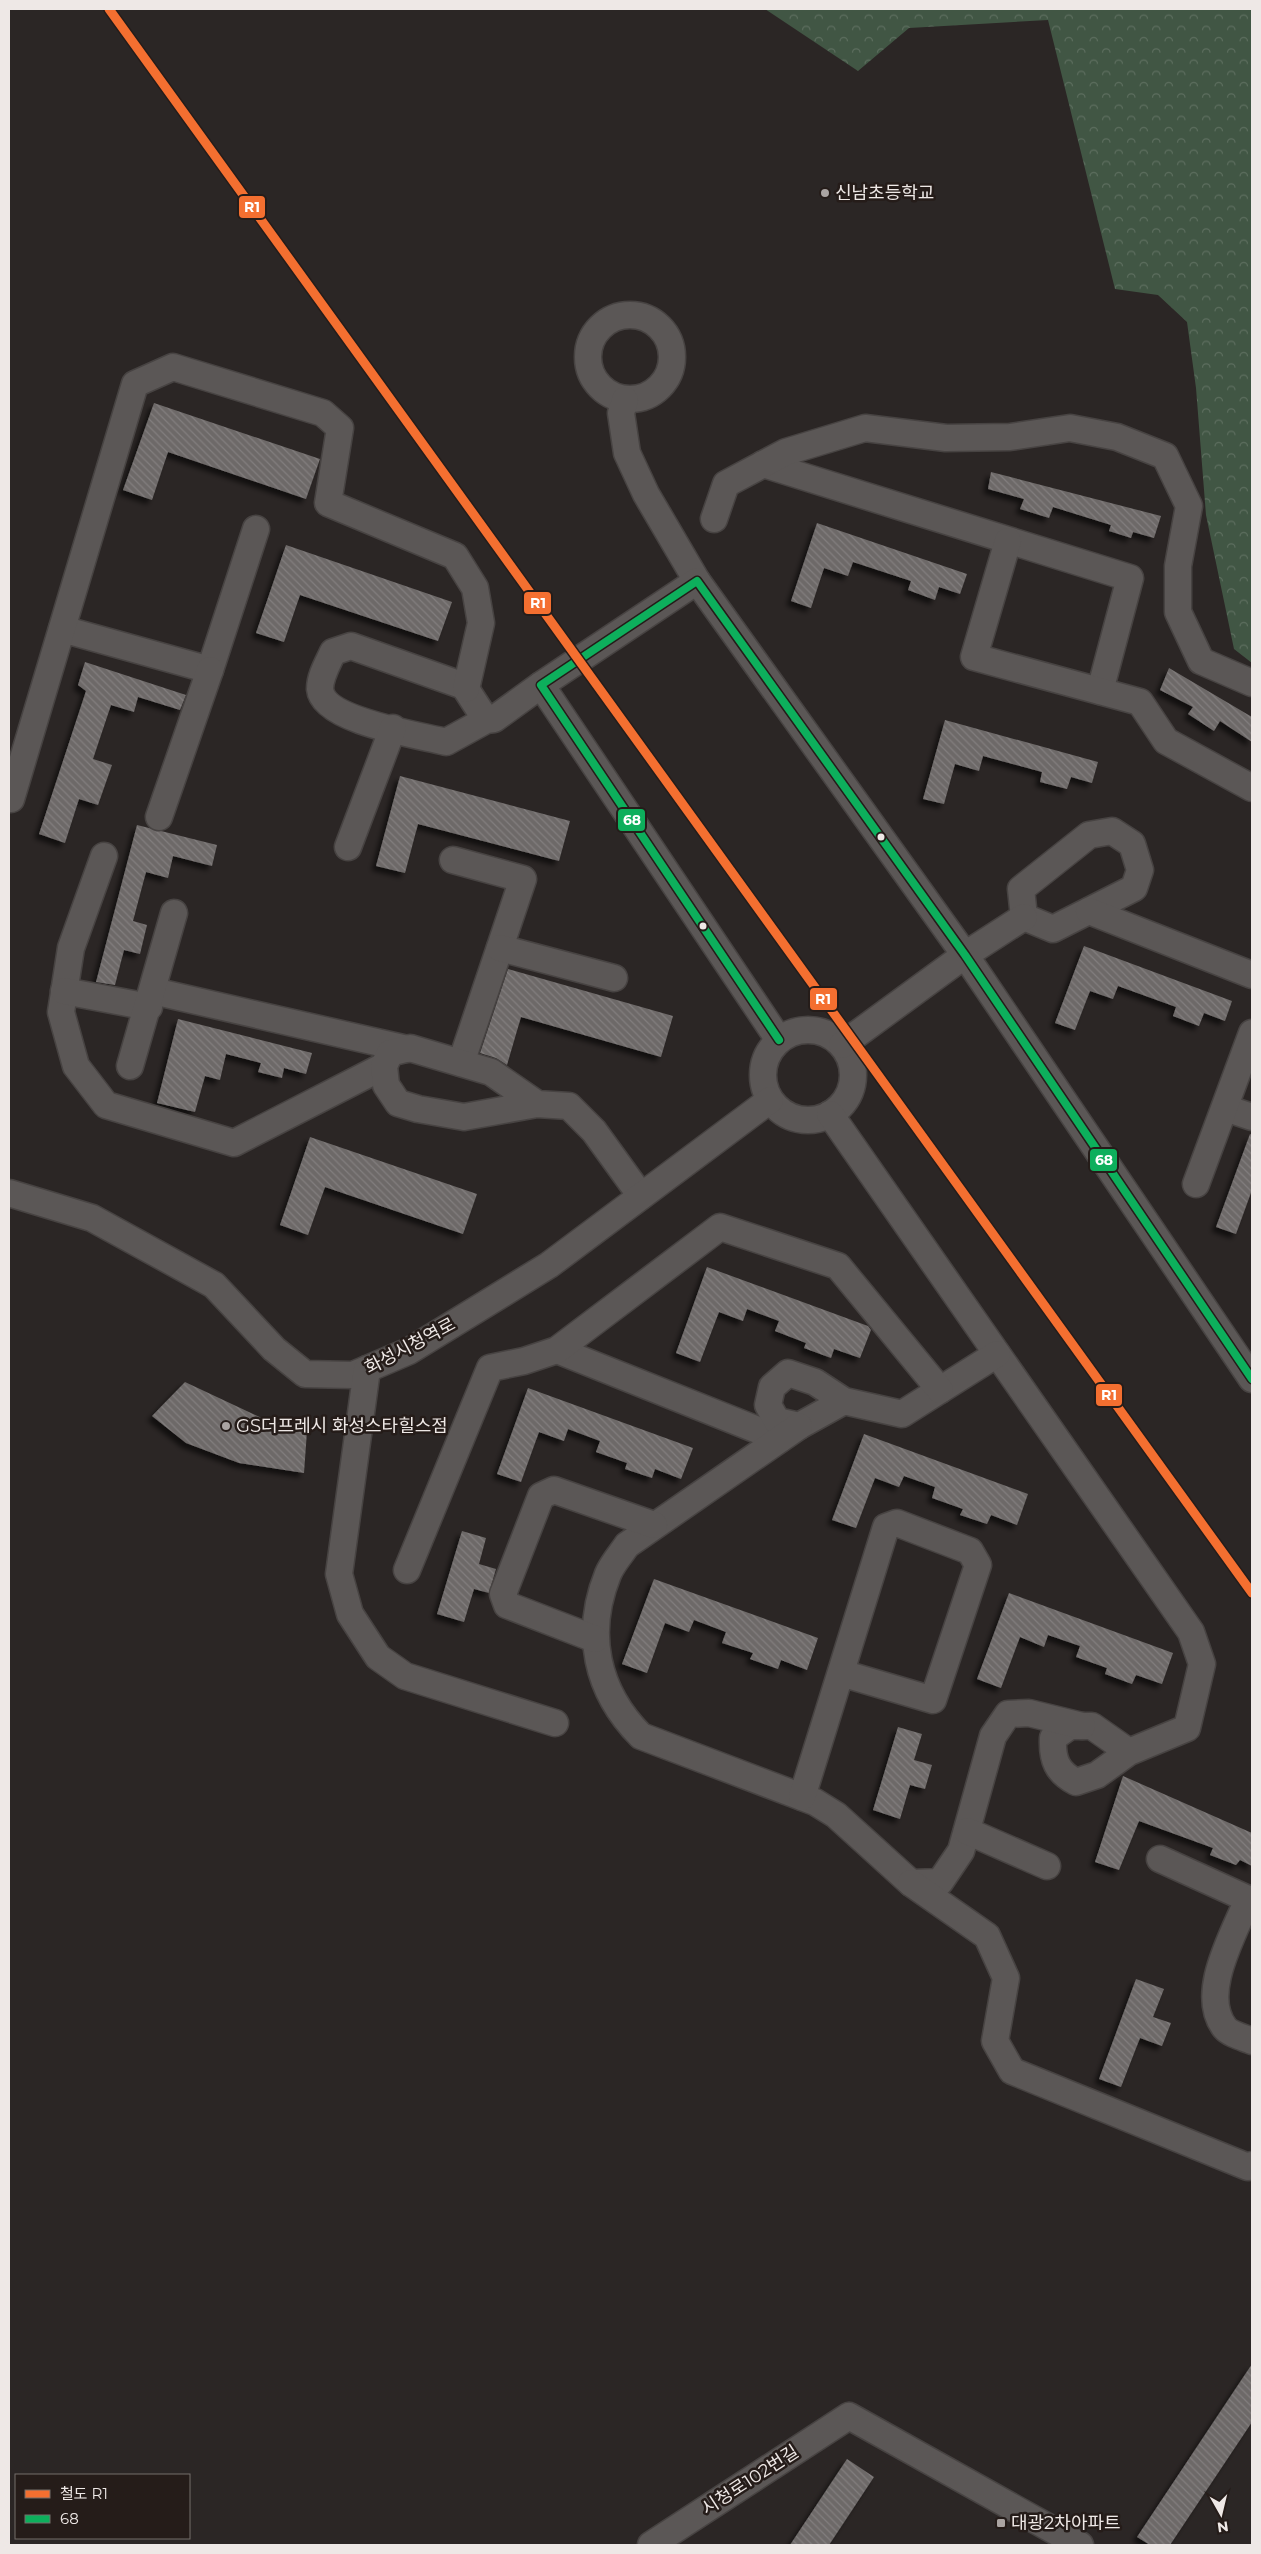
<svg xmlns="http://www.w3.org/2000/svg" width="1261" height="2554" font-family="Montserrat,'Noto Sans KR',sans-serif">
  <defs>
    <pattern id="forest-crowns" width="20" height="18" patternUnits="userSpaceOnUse" patternTransform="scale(1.25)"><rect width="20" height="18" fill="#415644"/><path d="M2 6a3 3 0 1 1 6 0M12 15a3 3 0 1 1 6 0" fill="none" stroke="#5d6e5f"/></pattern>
    <pattern id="building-back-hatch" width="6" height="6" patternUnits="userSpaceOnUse" patternTransform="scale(1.25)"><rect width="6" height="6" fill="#6d6968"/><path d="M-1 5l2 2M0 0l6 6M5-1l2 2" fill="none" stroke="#827e7e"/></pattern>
    <filter id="shadow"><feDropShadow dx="-4.5" dy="4.5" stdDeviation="2.5" flood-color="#0009"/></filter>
  </defs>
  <rect width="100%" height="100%" fill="#2b2625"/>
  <polygon fill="url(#forest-crowns)" points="765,9 1252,9 1252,663 1234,649 1206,515 1196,388 1187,322 1158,295 1115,289 1048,20 909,28 858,71"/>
  <g fill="url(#building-back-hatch)" filter="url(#shadow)">
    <polygon points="154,403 320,459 306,499 168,452 152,500 123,490"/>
    <polygon points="991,472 1161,516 1154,538 1133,532 1131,538 1109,531 1111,525 1053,507 1049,518 1020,509 1024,499 988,489"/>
    <polygon points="817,523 967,574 960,594 939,587 935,600 908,590 911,581 853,562 848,576 824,568 811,608 791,601"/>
    <polygon points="286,545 452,602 438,641 300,595 284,642 256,633"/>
    <polygon points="85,662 186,695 180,710 138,697 134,712 111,705 93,759 112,765 98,805 79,799 65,843 39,834 86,691 78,685"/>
    <polygon points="1169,668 1252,717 1252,742 1220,721 1214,731 1188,714 1193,707 1160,690"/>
    <polygon points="945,720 1098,762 1092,783 1071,777 1067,789 1040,782 1042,772 983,756 979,771 955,764 944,804 923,799"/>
    <polygon points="400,776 570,821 559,861 418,824 405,873 376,866"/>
    <polygon points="137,825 217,845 212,866 173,856 168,878 146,872 133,921 147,925 140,954 124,950 115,985 96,982"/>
    <polygon points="1084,946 1232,1001 1225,1021 1204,1013 1199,1026 1173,1016 1176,1007 1118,986 1113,999 1090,991 1075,1030 1055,1023"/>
    <polygon points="508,969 673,1016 661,1057 521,1017 507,1065 496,1058 480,1053"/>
    <polygon points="178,1019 312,1053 306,1074 284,1068 282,1078 258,1072 261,1063 226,1054 220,1080 205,1076 195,1112 157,1103"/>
    <polygon points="1250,1134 1252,1135 1252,1190 1236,1234 1216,1227"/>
    <polygon points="310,1137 477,1194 463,1234 325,1187 308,1235 280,1225"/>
    <polygon points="707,1267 868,1326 871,1330 860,1358 834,1349 831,1358 804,1348 806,1343 775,1331 779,1321 747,1309 743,1321 719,1312 700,1362 676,1353"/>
    <polygon points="185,1382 268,1421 307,1431 304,1473 239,1463 186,1443 152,1416"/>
    <polygon points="528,1388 693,1448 681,1479 655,1469 652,1478 625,1469 627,1463 596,1452 600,1441 568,1429 564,1441 539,1432 521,1482 497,1474"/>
    <polygon points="864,1434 1028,1494 1017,1525 991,1515 987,1524 960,1515 963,1509 932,1498 935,1487 904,1476 899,1487 875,1478 856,1528 832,1520"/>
    <polygon points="462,1531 486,1538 479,1564 496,1569 489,1593 474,1589 464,1622 437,1614"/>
    <polygon points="654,1579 818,1638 807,1670 781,1660 778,1669 750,1659 753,1653 722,1643 726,1632 694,1620 689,1632 665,1623 647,1673 622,1664"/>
    <polygon points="1009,1593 1173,1653 1162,1684 1136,1675 1132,1684 1105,1674 1107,1668 1076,1657 1080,1646 1048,1635 1044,1647 1020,1637 1001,1688 977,1679"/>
    <polygon points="898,1727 922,1734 914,1760 932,1765 925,1789 910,1785 900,1819 873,1810"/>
    <polygon points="1123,1776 1252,1833 1252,1866 1240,1860 1236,1865 1210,1855 1213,1848 1139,1821 1119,1870 1095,1862"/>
    <polygon points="1136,1979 1164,1989 1153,2017 1171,2023 1162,2046 1140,2038 1121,2087 1099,2079"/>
    <polygon points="1252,2364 1252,2422 1170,2545 1150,2545 1137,2537"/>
    <polygon points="847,2459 874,2477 829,2545 790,2545"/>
  </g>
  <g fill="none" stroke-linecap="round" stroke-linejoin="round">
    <g stroke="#474342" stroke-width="29">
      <g id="minor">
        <circle cx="630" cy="357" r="42"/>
        <polyline points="625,400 621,413 627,453 646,494 697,581 965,955 1252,1379"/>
        <polyline points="763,464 1130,578 1100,691"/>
        <polyline points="714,519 726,484 786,452 865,428 946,438 1010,437 1070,428 1117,437 1165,456 1189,506 1178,566 1178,612 1201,661 1252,683"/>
        <polyline points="1008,541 974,657 1140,702 1166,741 1252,788"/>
        <polyline points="697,581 541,685 779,1040"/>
        <polyline points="62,629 210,670 256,529"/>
        <path d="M486,720L464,686L351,646L333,652C328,663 320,676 320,689C323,721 419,735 446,742L486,720L494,719L541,685"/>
        <polyline points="11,799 135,384 173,367 323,413 340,428 328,503 455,556 475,588 481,623 466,689"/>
        <polyline points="159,817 210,670"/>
        <polygon points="1112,831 1132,844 1140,870 1134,888 1053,929 1024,917 1021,889 1089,835"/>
        <polyline points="348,847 393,728"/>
        <polyline points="104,856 71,948 61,1012 76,1066 106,1105 234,1143 384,1066"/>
        <polyline points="453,860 523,879 461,1063"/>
        <polyline points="1089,911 1252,975"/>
        <polyline points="500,948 614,978"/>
        <polyline points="64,991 149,1007"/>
        <polyline points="153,991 407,1049"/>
        <circle cx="808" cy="1075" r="45"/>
        <polyline points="842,1045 965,955 1024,917"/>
        <polyline points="130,1066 174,913"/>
        <polyline points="537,1104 491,1072 410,1048 390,1053 384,1066 386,1085 398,1103 418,1109 464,1117 537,1104 569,1106 594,1131 641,1196"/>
        <polyline points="1225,1108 1252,1117"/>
        <path d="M830,1114L1191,1632L1202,1664L1187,1728L1129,1752L1097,1775L1076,1782C1057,1772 1052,1760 1053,1738L1070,1726H1092L1129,1752"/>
        <polyline points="1196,1184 1252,1033"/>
        <polyline points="9,1193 92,1218 214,1285 274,1349 305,1374 353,1375 409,1351 549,1265 770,1100"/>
        <polyline points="557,1350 780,1439"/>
        <polyline points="367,1369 339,1574 350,1614 378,1657 405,1676 555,1723"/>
        <polyline points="844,1401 815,1382 788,1373 772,1387 768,1405 777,1421 799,1426 844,1401 902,1414 997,1354"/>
        <path d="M799,1426L627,1545C621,1554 612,1564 608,1574C584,1633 596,1691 641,1736L815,1802L836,1815L911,1883L940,1882L961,1851L993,1736L1008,1714L1029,1713L1082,1726"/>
        <polyline points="407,1570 490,1368 524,1361 557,1350 720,1227 838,1266 940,1390"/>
        <polyline points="595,1639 507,1605 503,1594 541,1496 554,1490 654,1525"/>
        <polyline points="802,1797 886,1527 897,1523 970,1551 978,1565 933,1700 841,1673"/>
        <polyline points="967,1831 1047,1866"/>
        <path d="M1160,1859L1248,1899C1234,1934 1198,1994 1225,2028C1230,2034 1245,2038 1252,2041"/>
        <polyline points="911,1883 987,1936 1006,1978 995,2041 1012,2071 1248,2167 1252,2165"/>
        <polyline points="651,2545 849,2416 1080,2545"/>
      </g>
    </g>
    <use href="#minor" stroke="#5b5756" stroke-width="26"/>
    <g stroke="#251c19" stroke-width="11">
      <polyline id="bus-1" points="779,1040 541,685 697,581 965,955 1252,1379"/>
    </g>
    <use href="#bus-1" stroke="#0daf5c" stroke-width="8"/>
    <g stroke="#251c19" stroke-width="12">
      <polyline id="rail-1" points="109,9 1252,1593"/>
    </g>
    <use href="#rail-1" stroke="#f46f30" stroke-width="9"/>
  </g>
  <g fill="#aaa4a2" stroke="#251c19" stroke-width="2">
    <circle cx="825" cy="193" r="5"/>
    <circle cx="226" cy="1426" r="5"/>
    <rect x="996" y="2518" width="10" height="10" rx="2.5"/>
  </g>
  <g fill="#eee8e6" stroke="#251c19" stroke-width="2">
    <circle cx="881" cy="837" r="4.5"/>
    <circle cx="703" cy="926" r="4.5"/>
  </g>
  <g text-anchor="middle" stroke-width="5" stroke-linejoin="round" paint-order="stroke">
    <g font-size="18" fill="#eee8e6" stroke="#251c19" text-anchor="start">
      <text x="835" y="199">신남초등학교</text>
      <text x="236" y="1432">GS더프레시 화성스타힐스점</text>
      <text x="1011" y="2529">대광2차아파트</text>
    </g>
    <g font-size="18" fill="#eee8e6" stroke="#251c19">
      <text transform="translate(410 1346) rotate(-28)" y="6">화성시청역로</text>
      <text transform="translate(750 2480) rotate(-33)" y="6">시청로102번길</text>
    </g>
  </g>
  <g stroke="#251c19" stroke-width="2">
    <rect x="238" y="195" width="28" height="24" rx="5" fill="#f46f30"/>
    <rect x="523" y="591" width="29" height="24" rx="5" fill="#f46f30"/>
    <rect x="617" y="808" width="29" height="24" rx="5" fill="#0daf5c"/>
    <rect x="809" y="987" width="29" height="24" rx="5" fill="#f46f30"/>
    <rect x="1089" y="1148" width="29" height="24" rx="5" fill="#0daf5c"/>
    <rect x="1095" y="1383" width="28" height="24" rx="5" fill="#f46f30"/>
  </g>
  <g font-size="14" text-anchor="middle" font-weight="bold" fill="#fff">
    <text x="252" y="212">R1</text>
    <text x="538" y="608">R1</text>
    <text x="632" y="825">68</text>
    <text x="823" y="1004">R1</text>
    <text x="1104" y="1165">68</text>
    <text x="1109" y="1400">R1</text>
  </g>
  <rect width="1261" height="2554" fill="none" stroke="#eee8e6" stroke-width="20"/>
  <rect x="15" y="2474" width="175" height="65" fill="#251c19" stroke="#756e6b"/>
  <rect x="25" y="2490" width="25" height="8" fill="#f46f30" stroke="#756e6b"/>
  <text x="60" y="2499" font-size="15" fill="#eee8e6">철도 R1</text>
  <rect x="25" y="2515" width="25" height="8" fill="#0daf5c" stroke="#756e6b"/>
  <text x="60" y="2524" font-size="15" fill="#eee8e6">68</text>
  <g transform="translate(1221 2514) rotate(172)" stroke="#251c19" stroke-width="4" paint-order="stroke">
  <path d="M0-4L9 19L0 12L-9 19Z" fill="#eee8e6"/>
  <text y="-8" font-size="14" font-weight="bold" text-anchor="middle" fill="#eee8e6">N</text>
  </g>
</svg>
